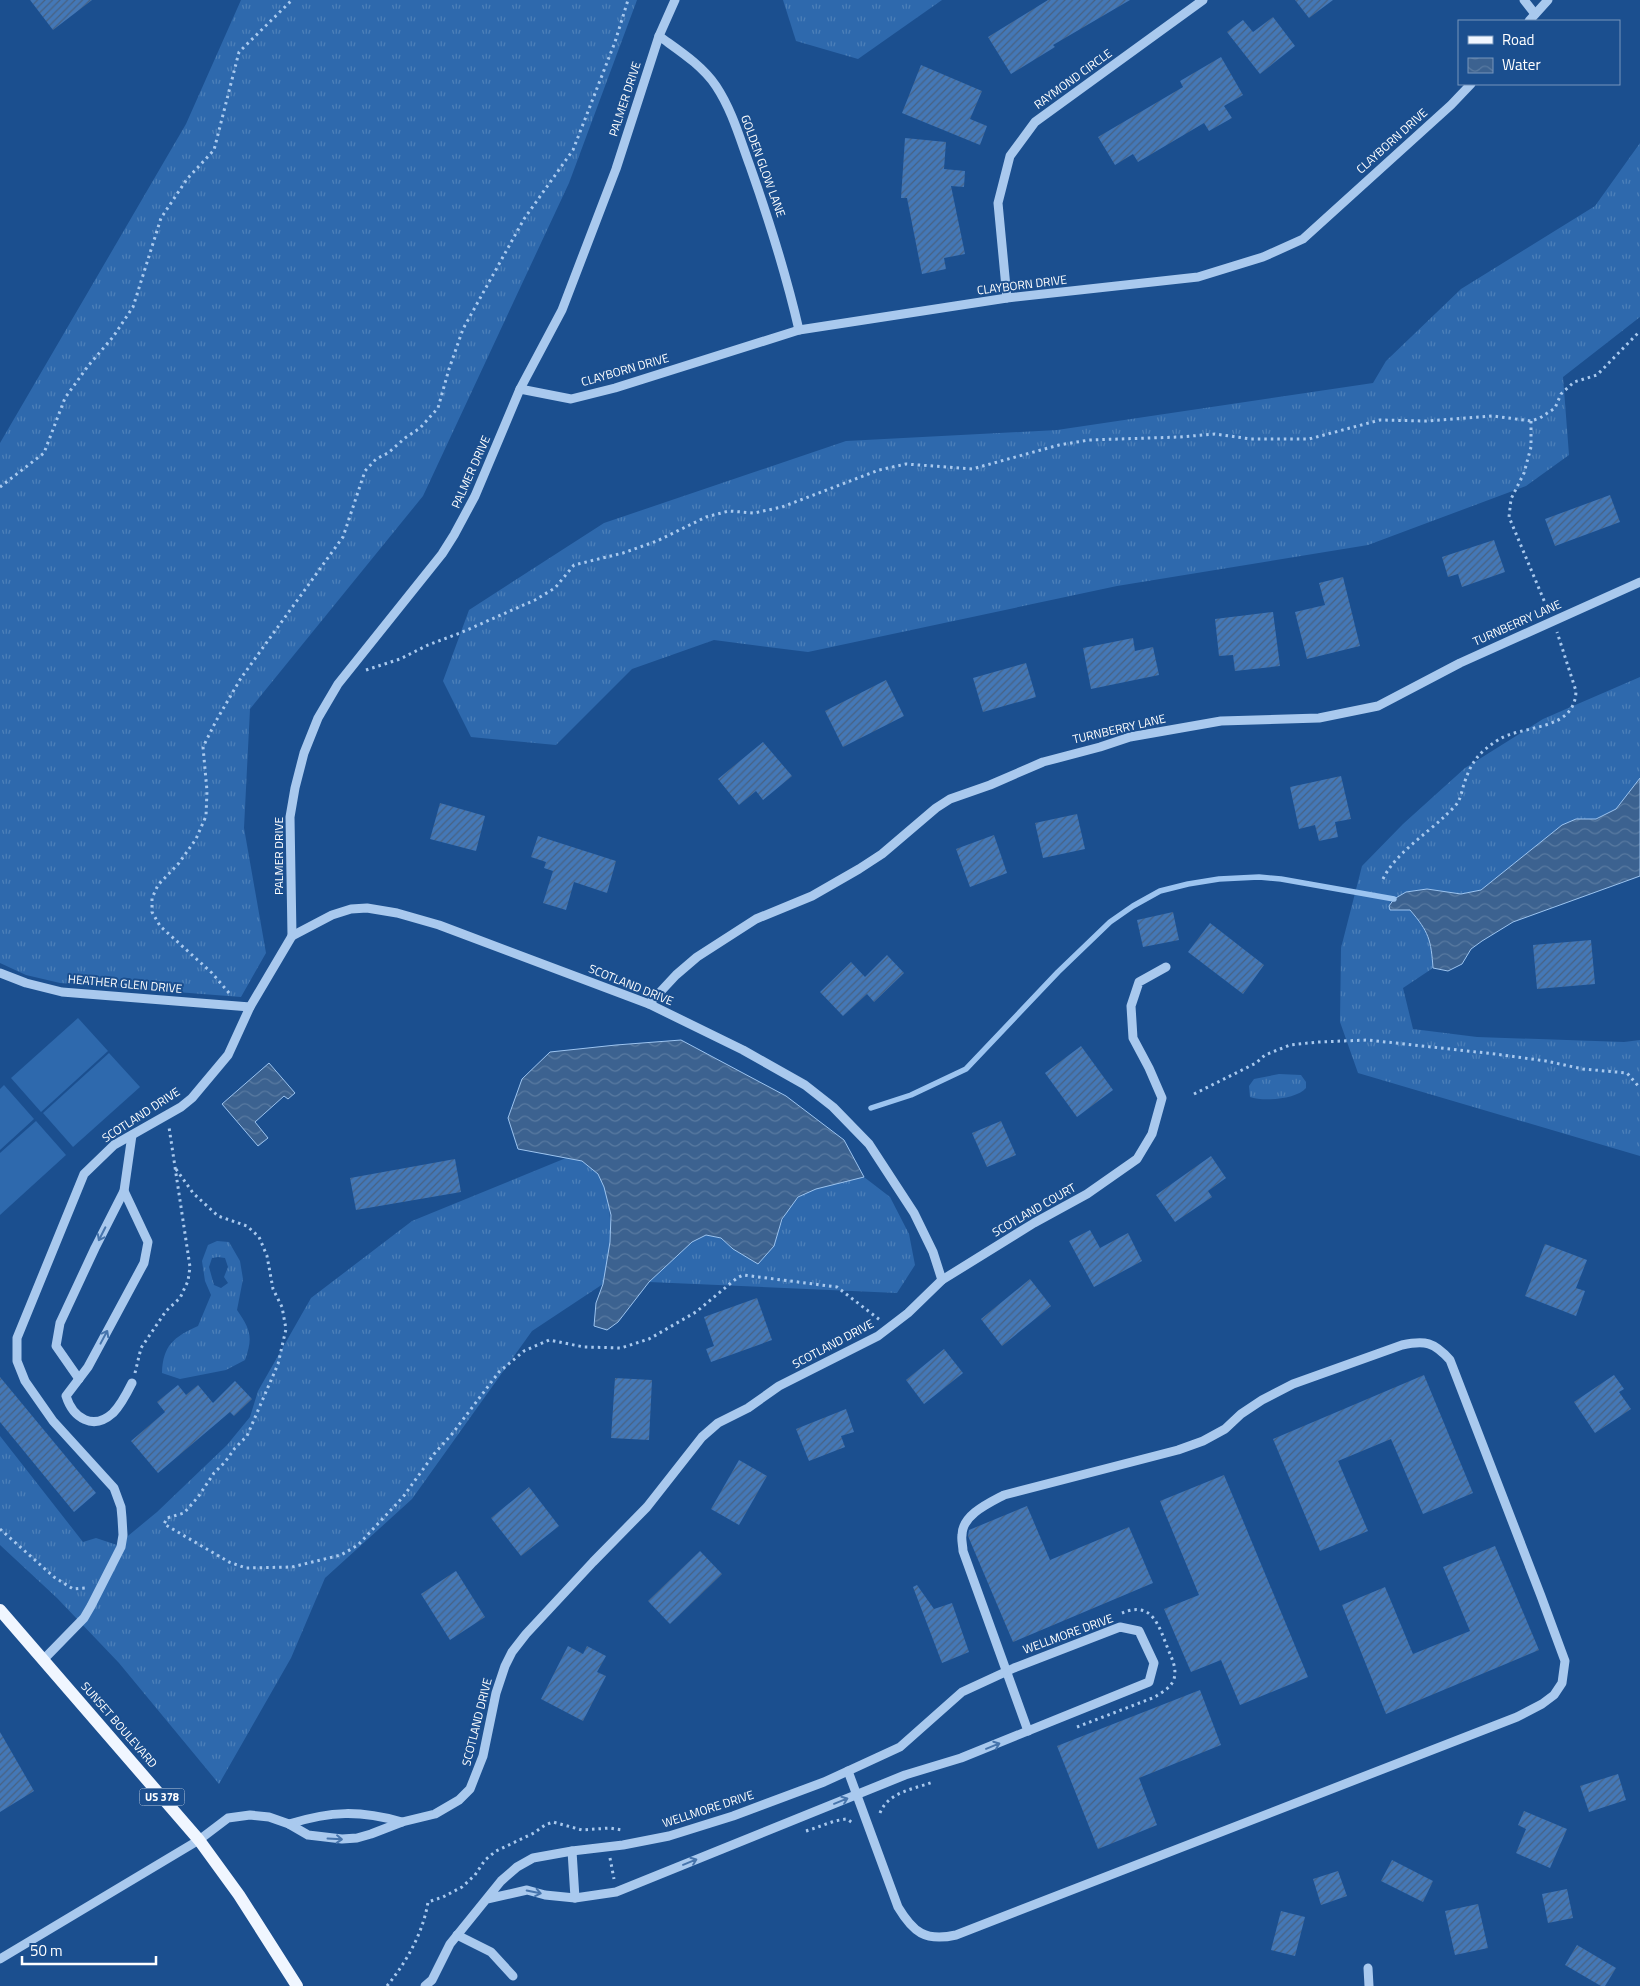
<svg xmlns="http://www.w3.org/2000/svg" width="1640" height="1986" font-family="'Titillium Web',sans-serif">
  <defs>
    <pattern id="grass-tufts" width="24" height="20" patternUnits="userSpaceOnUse" patternTransform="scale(1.25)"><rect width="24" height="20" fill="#2e69ad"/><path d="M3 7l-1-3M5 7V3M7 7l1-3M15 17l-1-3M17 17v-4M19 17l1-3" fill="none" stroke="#4d80b9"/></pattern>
    <pattern id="water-waves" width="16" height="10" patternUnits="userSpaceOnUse" patternTransform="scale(1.25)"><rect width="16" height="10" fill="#3c6290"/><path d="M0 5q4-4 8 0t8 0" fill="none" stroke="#597aa1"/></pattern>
    <pattern id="building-hatch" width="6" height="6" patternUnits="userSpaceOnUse" patternTransform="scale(1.25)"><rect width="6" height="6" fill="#4478b7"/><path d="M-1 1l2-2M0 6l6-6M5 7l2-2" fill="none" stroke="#486282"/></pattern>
  </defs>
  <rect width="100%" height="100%" fill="#1b4f8f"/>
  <g fill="url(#grass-tufts)" fill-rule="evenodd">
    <polygon points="241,0 637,0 569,183 423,496 250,709 244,828 266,953 241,997 60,983 26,975 0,963 0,443 186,124"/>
    <polygon points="783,0 942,0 858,59 796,41"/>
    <polygon points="1640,143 1640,317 1563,377 1569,455 1526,486 1368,545 1117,586 808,652 714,640 632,669 556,745 471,737 443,681 469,610 604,523 846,441 1057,430 1373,383 1386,361 1461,289 1595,206"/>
    <path d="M1640,677V778L1616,809L1596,819H1576L1562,825L1482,890L1461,894L1427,889L1406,892L1390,902V910H1410C1429,932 1431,940 1433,968L1403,988L1413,1029L1477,1037L1624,1042L1640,1040V1156L1358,1073L1340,1022L1341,948L1362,866L1403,824L1465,768L1543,719Z"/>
    <path d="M1279,1074L1301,1075L1306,1082V1088C1297,1099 1264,1102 1250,1097L1249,1086L1254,1079Z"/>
    <path d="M566,1158C571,1159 577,1159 582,1161C611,1174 611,1216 610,1242H692L706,1235L721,1238L733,1249L774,1246C779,1229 784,1210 798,1198C808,1188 849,1181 864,1177L890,1197L909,1234L915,1265L897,1293L649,1282L603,1284L532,1331L412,1499L325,1578L291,1658L219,1784L119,1663L57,1598L0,1545V1436L83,1542L96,1538L117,1545L157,1512L227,1445L250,1417L258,1391L311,1298L412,1221Z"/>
    <path d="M217,1241L229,1242L240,1261L243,1279L237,1310C251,1330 253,1338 245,1360L226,1370L180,1379L162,1373C163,1345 174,1337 198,1326L211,1295L205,1281L202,1261L208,1245ZM218,1257L225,1258L228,1267L224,1277L228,1283L221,1288L214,1285L209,1267L212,1258Z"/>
  </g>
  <g fill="#2e69ad">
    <polygon points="78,1018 108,1051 41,1112 11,1078"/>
    <polygon points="109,1053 140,1087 73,1147 43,1113"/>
    <polygon points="4,1085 34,1119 0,1150 0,1089"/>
    <polygon points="36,1121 66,1155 0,1215 0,1153"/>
  </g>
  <g fill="url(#water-waves)" stroke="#9cc4f0">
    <path d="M1640,778V876L1513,922L1482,941L1471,949L1462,964L1448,971L1433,968C1431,940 1429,932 1410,910H1390L1389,906L1394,899L1406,892L1427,889L1461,894L1481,890L1562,825L1576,819H1596L1616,809Z"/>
    <polygon points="681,1040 786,1096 844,1140 864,1177 816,1189 798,1197 782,1219 774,1246 758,1264 733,1249 721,1238 706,1235 692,1242 649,1282 618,1322 607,1330 594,1326 596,1303 603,1284 610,1242 611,1215 604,1187 598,1174 582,1161 518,1149 508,1118 522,1079 550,1052 616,1045"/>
    <polygon points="269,1063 295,1093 288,1099 284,1096 255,1122 268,1138 258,1146 222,1104"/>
  </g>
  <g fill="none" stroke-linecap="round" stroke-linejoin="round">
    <polyline stroke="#9cc4f0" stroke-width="5.5" points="871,1108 911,1095 966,1069 1058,972 1110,922 1133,906 1160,891 1188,884 1219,879 1259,877 1281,879 1394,899"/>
  </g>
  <g fill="url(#building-hatch)">
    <polygon points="30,0 92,0 53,30"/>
    <polygon points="1048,0 1130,0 1053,45 1055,47 1011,74 988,37"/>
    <polygon points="1295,0 1333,0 1309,18"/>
    <polygon points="1273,17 1295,46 1260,74 1227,32 1243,20 1253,32"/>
    <polygon points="1221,57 1243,95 1224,106 1232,118 1209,131 1204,123 1138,162 1133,154 1115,165 1098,137 1183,87 1180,81"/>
    <polygon points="921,65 982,91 970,119 987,126 980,145 902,113"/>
    <polygon points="905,138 946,142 944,169 965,171 964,187 951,186 965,254 944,258 946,269 922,274 907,198 901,198"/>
    <polygon points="1610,495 1620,522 1555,546 1545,519"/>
    <polygon points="1494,540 1505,572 1462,587 1458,574 1448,577 1442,557"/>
    <polygon points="1343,577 1360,646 1307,659 1295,612 1325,605 1319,583"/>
    <polygon points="1273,612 1280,666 1235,671 1233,655 1219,656 1215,619"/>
    <polygon points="1133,638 1135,651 1153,647 1159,675 1091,689 1083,648"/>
    <polygon points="1026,663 1036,697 983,712 973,678"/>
    <polygon points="886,680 904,716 843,747 825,711"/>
    <polygon points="763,742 792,776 763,800 756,791 739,805 718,779"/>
    <polygon points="1341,776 1351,819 1335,822 1338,837 1319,841 1315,825 1299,829 1290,787"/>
    <polygon points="440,803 485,816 476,851 430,839"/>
    <polygon points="1077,814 1085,849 1043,858 1035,823"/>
    <polygon points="994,835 1007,873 970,887 956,849"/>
    <polygon points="538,836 616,861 607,893 574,882 566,910 543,903 553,871 544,868 546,862 531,857"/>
    <polygon points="1173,912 1179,940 1143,947 1137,920"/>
    <polygon points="1210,923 1264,965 1243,994 1188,952"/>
    <polygon points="1591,940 1595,984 1537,989 1533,945"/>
    <polygon points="887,955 904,973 874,1002 867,994 843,1016 820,992 851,962 865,977"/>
    <polygon points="1081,1046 1113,1090 1077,1117 1045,1073"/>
    <polygon points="1001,1121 1016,1155 987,1167 972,1133"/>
    <polygon points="1211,1156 1226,1178 1208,1191 1212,1197 1175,1222 1156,1195"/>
    <polygon points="455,1159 461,1192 356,1210 350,1178"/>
    <polygon points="1090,1230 1100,1248 1128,1233 1142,1261 1094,1287 1069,1241"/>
    <polygon points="1545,1244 1587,1260 1576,1288 1585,1291 1576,1316 1525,1296"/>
    <polygon points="1030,1279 1051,1306 1002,1346 981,1319"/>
    <polygon points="757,1298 772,1340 711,1362 706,1349 714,1346 704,1317"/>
    <polygon points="944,1349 963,1373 924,1404 906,1380"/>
    <polygon points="1424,1375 1473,1493 1423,1514 1391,1439 1338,1461 1368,1531 1320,1551 1273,1439"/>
    <polygon points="1614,1375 1624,1389 1619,1392 1631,1409 1595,1433 1574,1402"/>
    <polygon points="0,1377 96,1493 74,1512 0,1422"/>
    <polygon points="615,1378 652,1380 649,1440 611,1438"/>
    <polygon points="235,1381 252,1399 234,1416 230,1412 158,1473 131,1441 165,1412 157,1402 178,1385 186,1395 198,1385 213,1403"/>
    <polygon points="846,1409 854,1432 841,1436 845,1447 809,1461 796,1429"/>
    <polygon points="739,1460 767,1476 739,1525 711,1509"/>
    <polygon points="1224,1475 1308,1677 1240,1705 1221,1660 1191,1672 1164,1609 1199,1595 1160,1501"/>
    <polygon points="529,1487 559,1526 521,1556 491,1518"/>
    <polygon points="1027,1506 1050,1560 1129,1527 1153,1583 1013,1642 968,1536 969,1530"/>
    <polygon points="1495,1546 1539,1650 1386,1714 1342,1605 1385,1587 1413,1654 1470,1631 1443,1567"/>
    <polygon points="700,1551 722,1574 670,1624 648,1601"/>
    <polygon points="456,1571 485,1617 450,1640 421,1594"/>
    <polygon points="917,1585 934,1609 952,1603 969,1652 942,1663 913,1587"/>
    <polygon points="568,1646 583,1654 587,1646 606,1656 597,1672 606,1676 583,1721 541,1699"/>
    <polygon points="1200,1690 1221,1745 1139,1778 1157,1825 1098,1849 1057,1746"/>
    <polygon points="0,1732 34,1791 0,1812"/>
    <polygon points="1618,1774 1626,1800 1589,1812 1580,1786"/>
    <polygon points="1524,1811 1567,1829 1550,1868 1516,1853 1526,1829 1518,1825"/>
    <polygon points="1392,1860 1433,1881 1423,1902 1381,1881"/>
    <polygon points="1338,1871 1347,1896 1321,1905 1313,1879"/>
    <polygon points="1567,1889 1573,1918 1548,1923 1542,1894"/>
    <polygon points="1478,1904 1488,1948 1455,1955 1445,1911"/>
    <polygon points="1281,1911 1305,1917 1295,1956 1271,1950"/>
    <polygon points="1577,1945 1616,1968 1605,1986 1601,1986 1565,1965"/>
  </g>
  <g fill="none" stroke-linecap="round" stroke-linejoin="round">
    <g stroke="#a9c9ee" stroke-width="3" stroke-dasharray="2.5 4" stroke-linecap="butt">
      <polyline points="1531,421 1531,447 1524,473 1511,499 1509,517 1548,610"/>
      <polyline points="0,487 44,453 65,398 88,366 113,337 133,307 161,218 187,179 214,150 239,52 292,0"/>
      <polyline points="366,670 400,659 428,645 460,633 535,600 555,588 574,565 623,553 657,541 706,517 729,511 754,513 782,507 879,470 906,464 972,469 1059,445 1089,440 1180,437 1215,434 1251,439 1309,439 1380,420 1426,421 1493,416 1531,421 1540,418 1555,408 1561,394 1574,382 1597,375 1640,331"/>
      <path d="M1383,879C1395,854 1425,835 1445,816C1449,812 1455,807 1458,802C1461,797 1462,790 1464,784C1471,762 1479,752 1498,740C1523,724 1575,732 1576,691L1557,632"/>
      <polyline points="229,993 212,973 160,926 152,912 152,898 158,885 179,863 196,839 206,816 207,791 203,747 216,721 241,678 343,537 365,471 376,459 388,453 405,438 420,428 438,408 449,369 463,329 524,219 573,150 615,42 628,0"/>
      <polyline points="1194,1094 1256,1063 1265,1055 1290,1045 1318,1042 1368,1040 1495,1054 1546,1061 1583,1069 1627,1073 1640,1088"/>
      <polyline points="176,1169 193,1193 218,1216 247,1226 259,1237 267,1256 273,1289 282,1307 286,1329 278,1364 247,1436 235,1448 225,1462 214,1473 198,1497 184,1513 167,1518 164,1524 229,1562 246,1568 292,1567 341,1555 358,1545 403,1497 434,1454 452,1434 499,1372 524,1351 549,1340 584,1347 621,1348 649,1339 696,1312 737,1278 743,1275 837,1287 880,1320"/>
      <polyline points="135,1373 141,1348 166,1311 180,1298 188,1281 190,1267 169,1127"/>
      <polyline points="0,1529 54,1577 73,1589 85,1588 86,1586"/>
      <path d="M1077,1727L1155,1697C1162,1692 1171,1688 1174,1679C1177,1668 1172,1659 1168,1649C1159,1627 1153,1600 1122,1613"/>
      <path d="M880,1813C888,1792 914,1789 933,1782"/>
      <path d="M806,1831C820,1827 833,1820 847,1819L854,1824"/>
      <polyline points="610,1858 614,1879"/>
      <path d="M387,1986C407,1961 423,1933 428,1902L443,1897L462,1887L475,1875L485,1860L496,1851L534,1833L545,1825L553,1822L582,1830L610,1828L622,1830"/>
    </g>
    <g stroke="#a9c9ee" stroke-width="9">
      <polyline points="1524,0 1535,14"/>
      <polyline points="1529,21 1548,0"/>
      <path d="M659,36C678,50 702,65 716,86C732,110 740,139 750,166C769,220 786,274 799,330"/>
      <polyline points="1007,298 998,203 1010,156 1035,122 1203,0"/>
      <polyline points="520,389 571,399 615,388 799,330 1007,298 1198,277 1263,257 1303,239 1451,105 1471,84"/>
      <polyline points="292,936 290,817 295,788 304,753 318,718 338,684 442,554 454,535 475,496 520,389 562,310 616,169 659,36 675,0"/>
      <polyline points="0,973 26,983 62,992 250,1007"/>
      <polyline points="649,1004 676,975 697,957 756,919 812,896 859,869 882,854 936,808 950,799 990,785 1043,762 1100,747 1130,737 1221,721 1319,718 1378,706 1460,663 1640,582"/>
      <path d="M124,1191L148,1242L144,1263L88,1367L66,1396C73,1418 93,1431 113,1413C121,1405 127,1393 132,1383"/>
      <polyline points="79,1379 56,1346 60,1323 95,1248 124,1191 132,1135"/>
      <polyline points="44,1659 84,1618 91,1606 121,1547 123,1535 122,1518 121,1507 114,1488 53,1421 25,1381 17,1361 17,1338 84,1174 114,1145 181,1107 192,1098 228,1055 250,1007 292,936 332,915 351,909 367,908 397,913 439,925 649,1004 743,1050 805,1085 833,1107 869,1144 914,1213 933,1252 942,1280"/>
      <path d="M848,1771L898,1907C913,1932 925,1942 956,1935L1517,1717L1542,1704L1554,1695L1562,1683L1565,1661L1541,1596L1450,1360C1434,1342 1425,1340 1402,1345L1293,1384L1262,1400L1241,1414L1225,1429L1203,1441L1178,1450L1004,1495C989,1503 962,1515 962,1535C961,1540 963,1546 963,1551L1028,1731"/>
      <path d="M289,1824C331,1811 359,1810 402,1822"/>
      <polyline points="572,1851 575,1898"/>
      <polyline points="457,1935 491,1952 513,1976"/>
      <polyline points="0,1959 199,1840 228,1818 250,1815 269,1817 289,1824 308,1835 342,1839 357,1838 371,1834 402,1822 435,1814 459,1800 470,1789 483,1756 496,1693 505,1666 512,1652 526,1634 593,1562 647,1507 702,1437 718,1423 748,1408 779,1386 878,1336 908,1313 942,1280 1034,1223 1087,1194 1137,1159 1152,1134 1162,1098 1149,1068 1133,1038 1131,1006 1139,982 1166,967"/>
      <polyline points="1368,1968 1369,1986"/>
      <polyline points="425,1986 432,1980 450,1944 501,1881 517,1867 533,1858 572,1851 623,1845 669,1836 733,1816 824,1782 900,1747 962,1692 1014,1668 1120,1627 1139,1631 1154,1663 1149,1682 961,1758 905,1775 616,1892 575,1898 545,1895 527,1890 487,1899"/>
    </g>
    <polyline stroke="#f0f6ff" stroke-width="12" points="0,1610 199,1840 239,1895 297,1986"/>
  </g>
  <defs><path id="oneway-shaft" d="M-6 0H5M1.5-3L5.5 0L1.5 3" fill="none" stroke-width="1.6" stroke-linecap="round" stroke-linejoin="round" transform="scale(1.25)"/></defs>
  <g stroke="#4674ac">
    <use href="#oneway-shaft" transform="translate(102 1234) rotate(117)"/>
    <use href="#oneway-shaft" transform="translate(104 1337) rotate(-62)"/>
    <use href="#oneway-shaft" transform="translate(993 1746) rotate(-22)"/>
    <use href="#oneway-shaft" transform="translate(841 1801) rotate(-22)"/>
    <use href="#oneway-shaft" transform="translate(335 1839) rotate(3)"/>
    <use href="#oneway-shaft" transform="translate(690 1862) rotate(-22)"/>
    <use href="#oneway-shaft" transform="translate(534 1892) rotate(12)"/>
  </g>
  <g text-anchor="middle" stroke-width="4" stroke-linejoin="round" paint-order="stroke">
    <rect fill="#1b4f8f" stroke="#bbcadd" stroke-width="1" x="139.5" y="1788.5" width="45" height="17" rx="4"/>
    <g font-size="11" font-weight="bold" fill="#fff">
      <text x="162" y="1801">US 378</text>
    </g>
    <g font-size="12" fill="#fff" stroke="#1b4f8f">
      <text transform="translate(1073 79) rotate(-36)" y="4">RAYMOND CIRCLE</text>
      <text transform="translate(625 99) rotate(-72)" y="4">PALMER DRIVE</text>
      <text transform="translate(1392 141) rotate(-42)" y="4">CLAYBORN DRIVE</text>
      <text transform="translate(763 166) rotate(70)" y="4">GOLDEN GLOW LANE</text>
      <text transform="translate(1022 285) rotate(-7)" y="4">CLAYBORN DRIVE</text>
      <text transform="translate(625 370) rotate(-16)" y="4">CLAYBORN DRIVE</text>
      <text transform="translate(471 472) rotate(-66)" y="4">PALMER DRIVE</text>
      <text transform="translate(1517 623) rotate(-24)" y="4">TURNBERRY LANE</text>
      <text transform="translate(1119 729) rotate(-13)" y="4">TURNBERRY LANE</text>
      <text transform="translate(279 856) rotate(-90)" y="4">PALMER DRIVE</text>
      <text transform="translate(125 984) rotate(5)" y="4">HEATHER GLEN DRIVE</text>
      <text transform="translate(631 985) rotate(22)" y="4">SCOTLAND DRIVE</text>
      <text transform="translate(141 1115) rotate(-33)" y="4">SCOTLAND DRIVE</text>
      <text transform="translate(1034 1210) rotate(-30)" y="4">SCOTLAND COURT</text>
      <text transform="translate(833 1344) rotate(-28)" y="4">SCOTLAND DRIVE</text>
      <text transform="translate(1068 1634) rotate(-20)" y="4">WELLMORE DRIVE</text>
      <text transform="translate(477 1722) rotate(-76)" y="4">SCOTLAND DRIVE</text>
      <text transform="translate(119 1725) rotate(49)" y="4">SUNSET BOULEVARD</text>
      <text transform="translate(708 1809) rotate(-18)" y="4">WELLMORE DRIVE</text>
    </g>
  </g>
  <rect x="1458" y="20" width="162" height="65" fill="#1b4f8f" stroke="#7695bc"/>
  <rect x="1468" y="36" width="25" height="8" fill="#f0f6ff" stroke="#7695bc"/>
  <text x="1502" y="45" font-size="15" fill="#ffffff">Road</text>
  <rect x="1468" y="58" width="25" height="15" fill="url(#water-waves)" stroke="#7695bc"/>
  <text x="1502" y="70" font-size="15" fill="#ffffff">Water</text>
  <path d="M22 1956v8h134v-8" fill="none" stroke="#ffffff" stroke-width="2.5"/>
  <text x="30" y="1956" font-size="15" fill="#ffffff" stroke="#1b4f8f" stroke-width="4" paint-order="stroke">50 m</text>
</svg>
